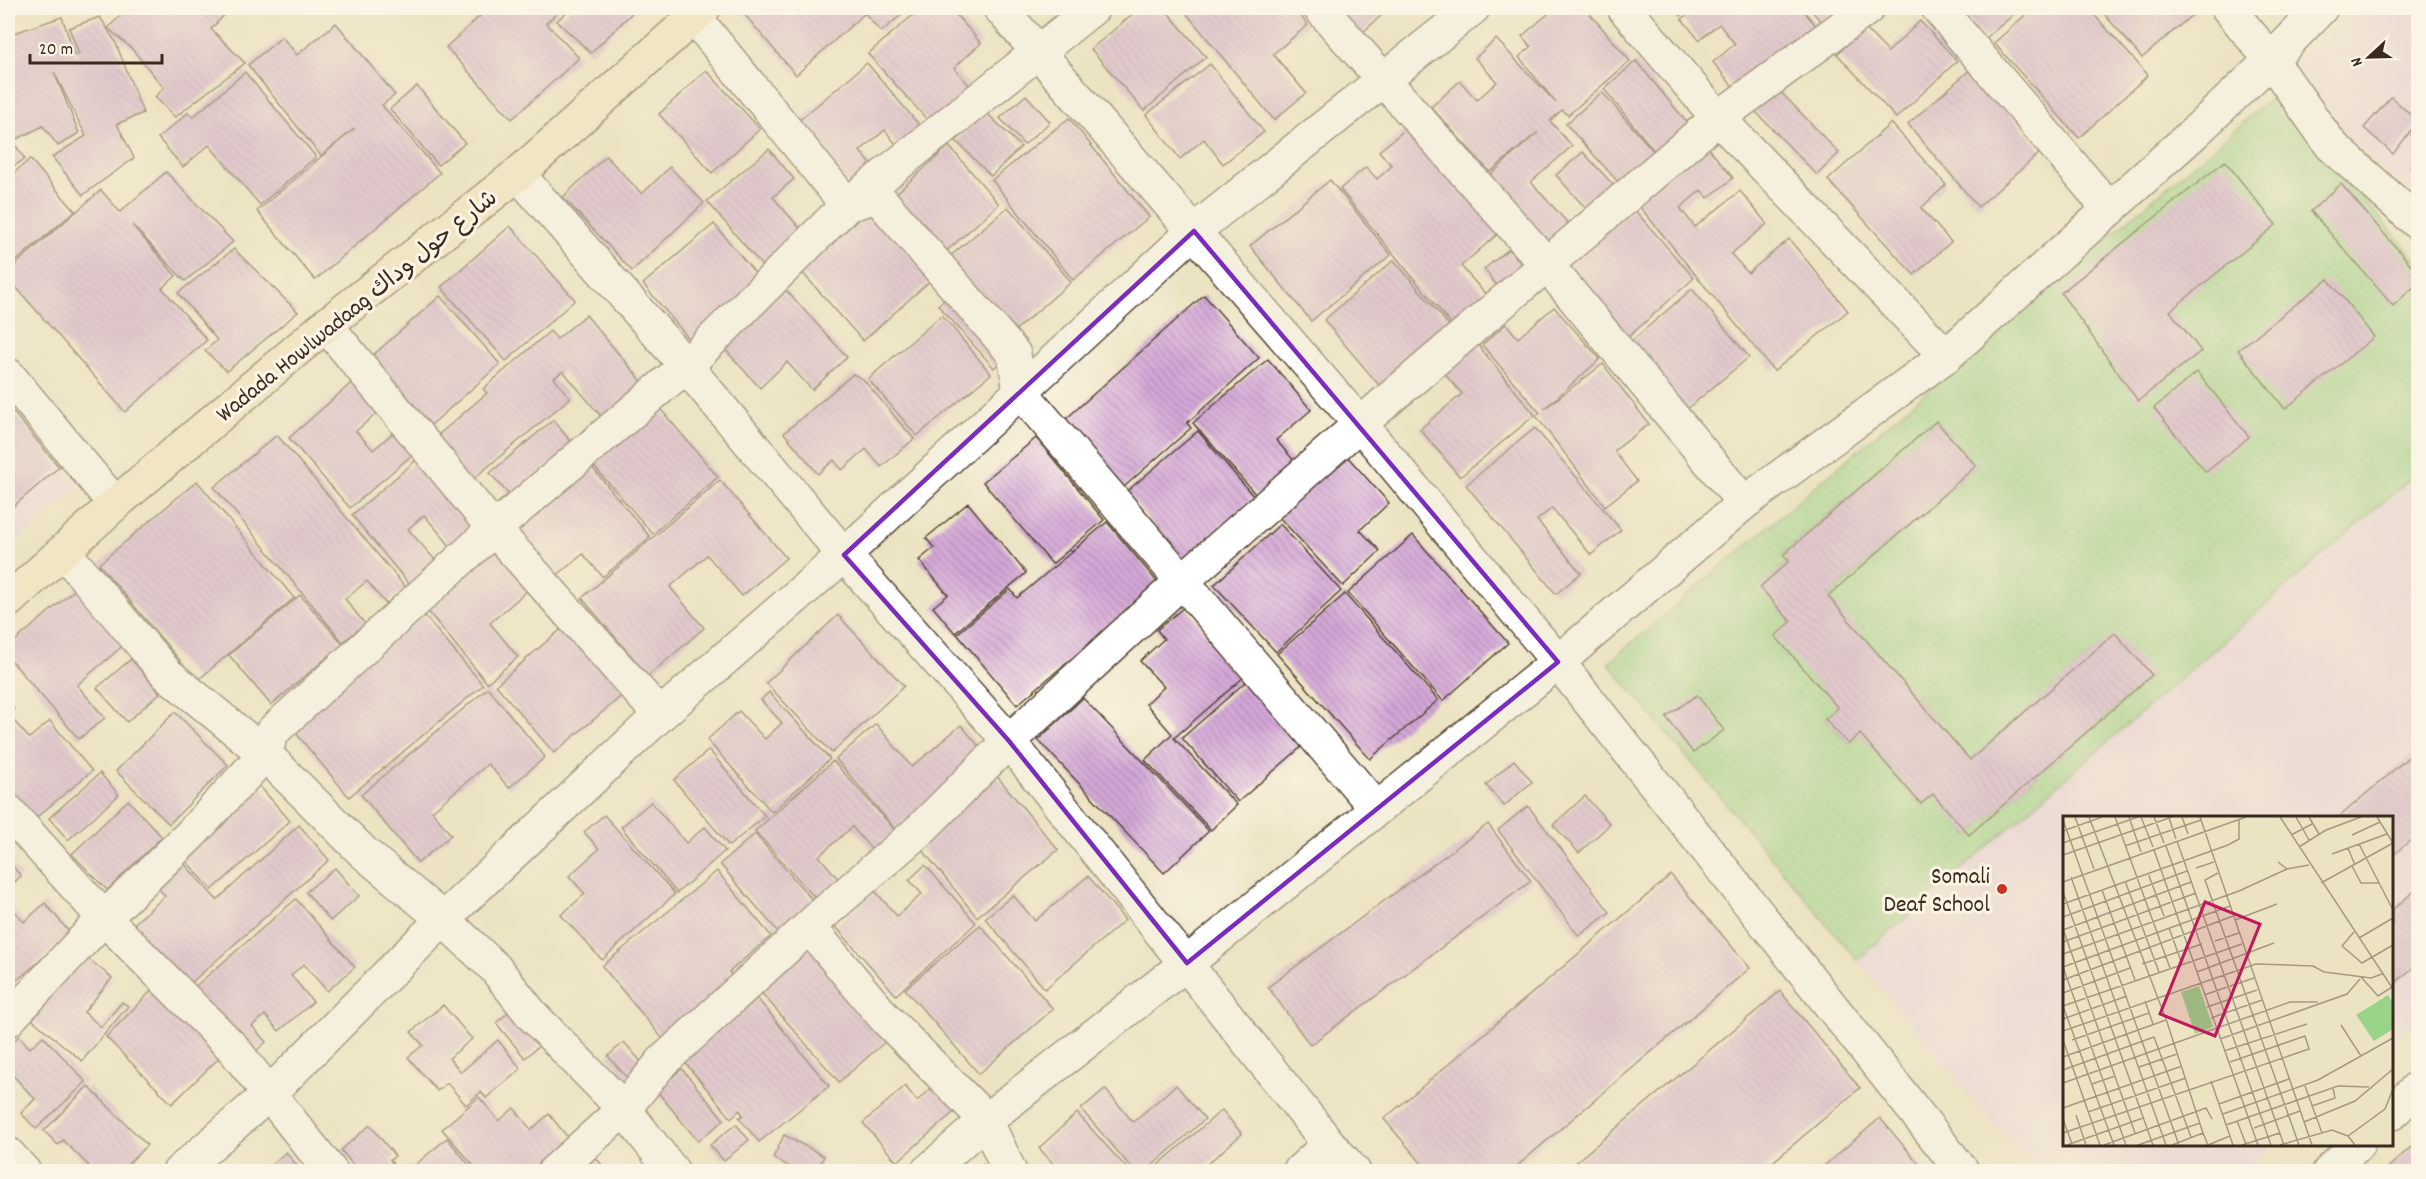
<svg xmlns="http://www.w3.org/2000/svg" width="2426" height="1179" font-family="Dekko,'Playpen Sans Arabic',sans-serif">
  <defs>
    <pattern id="grass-dots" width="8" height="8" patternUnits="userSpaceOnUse" patternTransform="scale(1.5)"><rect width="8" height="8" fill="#98d489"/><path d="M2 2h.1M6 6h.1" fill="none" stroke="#84b676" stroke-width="1.8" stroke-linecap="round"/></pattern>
    <pattern id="building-back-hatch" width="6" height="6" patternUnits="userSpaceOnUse" patternTransform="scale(1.5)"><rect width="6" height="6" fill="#d4a8d8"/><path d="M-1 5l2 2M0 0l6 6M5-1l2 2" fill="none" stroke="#ad89af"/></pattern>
  </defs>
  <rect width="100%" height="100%" fill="#fcf5e5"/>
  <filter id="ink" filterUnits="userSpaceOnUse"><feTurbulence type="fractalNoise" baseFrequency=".0167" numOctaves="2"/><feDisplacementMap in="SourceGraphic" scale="12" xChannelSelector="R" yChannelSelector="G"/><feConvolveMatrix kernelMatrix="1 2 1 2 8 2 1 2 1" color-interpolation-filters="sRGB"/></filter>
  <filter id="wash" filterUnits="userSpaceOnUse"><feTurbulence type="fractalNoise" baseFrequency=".008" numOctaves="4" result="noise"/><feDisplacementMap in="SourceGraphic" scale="24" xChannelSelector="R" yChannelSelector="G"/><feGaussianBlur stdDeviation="1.35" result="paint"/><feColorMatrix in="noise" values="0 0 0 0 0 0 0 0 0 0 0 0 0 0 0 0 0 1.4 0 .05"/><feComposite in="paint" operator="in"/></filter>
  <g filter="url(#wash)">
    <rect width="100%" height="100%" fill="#ece3c3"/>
    <g fill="#ebd1eb">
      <polygon points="2348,8 2418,8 2418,202 2341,132 2292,64"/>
      <polygon points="8,406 80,487 8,549"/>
      <polygon points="2418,472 2418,1020 2392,1043 2392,818 2064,818 2064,1144 2274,1145 2242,1171 2033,1171 1857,960"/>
    </g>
    <path fill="url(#grass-dots)" stroke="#6a7f54" stroke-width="1.5" fill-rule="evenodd" d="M2274,96L2418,262V472L1857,960L1608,663ZM1936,421L1976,466L1828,597L1970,760L2115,634L2151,676L1969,835L1933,794L1921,804L1860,734L1848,744L1825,719L1838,708L1791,622L1761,587L1789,561L1783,554Z"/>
    <g id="blocks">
      <g fill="url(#building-back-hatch)">
        <polygon points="128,8 231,8 211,29 245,63 175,117 155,97 164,88 133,50 108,28"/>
        <polygon points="489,8 563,8 546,23 579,58 512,119 446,47"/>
        <polygon points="571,8 637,8 591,53 557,21"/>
        <polygon points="739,8 858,8 864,14 796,75"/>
        <polygon points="860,8 909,8 881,32"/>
        <polygon points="921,8 950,8 981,43 954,68 973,89 932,125 868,54"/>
        <polygon points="1140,8 1164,8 1206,57 1144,111 1091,49"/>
        <polygon points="1182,8 1294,8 1308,25 1273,54 1306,93 1274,120"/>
        <polygon points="1333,8 1380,8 1384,13 1358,37"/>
        <polygon points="1555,8 1585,8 1630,61 1568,115 1562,110 1550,121 1572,146 1531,182 1573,229 1551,249 1487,178 1538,132 1490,172 1431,107 1460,81 1477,100 1497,82 1475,58 1496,39 1556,103 1519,57 1531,47 1522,36"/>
        <polygon points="1673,8 1690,8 1681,16"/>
        <polygon points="1695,8 1801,8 1819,29 1739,94 1713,62 1735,44 1719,24 1699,40 1682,19"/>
        <polygon points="1809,8 1849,8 1827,28"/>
        <polygon points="1958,8 2021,8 1985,39"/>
        <polygon points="2033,8 2088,8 2148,75 2079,138 1994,43"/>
        <polygon points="2099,8 2200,8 2142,58"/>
        <polygon points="62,17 75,56 79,54 69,28 100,17 115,41 143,113 117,124 134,158 83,195 52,157 86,136 54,72 79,133 58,146 43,126 17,139 8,115 8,35"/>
        <polygon points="1920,21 1957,61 1896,118 1837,54 1865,28 1888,52"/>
        <polygon points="336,23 395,95 382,105 440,173 315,280 257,211 355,128 321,156 248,65 282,37 297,55"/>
        <polygon points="1636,61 1689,125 1656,153 1604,89"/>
        <polygon points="867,63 925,132 902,152 885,130 860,151 881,176 857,196 796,123"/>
        <polygon points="1210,64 1264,132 1223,164 1204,139 1180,159 1146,115"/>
        <polygon points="1971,69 2042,151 1978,207 1908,124"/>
        <polygon points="706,70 760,129 712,173 659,114"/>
        <polygon points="245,72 316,157 260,205 209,145 183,167 158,138 188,113 193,117"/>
        <polygon points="417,86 465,143 438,165 390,109"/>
        <polygon points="1777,88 1839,153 1817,175 1754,110"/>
        <polygon points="1602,92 1654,152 1619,183 1566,124"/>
        <polygon points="1026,95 1050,122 1024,145 1000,118"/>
        <polygon points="2391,97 2418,121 2393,154 2364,128"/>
        <polygon points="986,112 1021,147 991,176 956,141"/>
        <polygon points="1069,118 1149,217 1073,280 992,180"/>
        <polygon points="1891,123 1946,185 1921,208 1951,242 1914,275 1828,180"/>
        <polygon points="1412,124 1500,232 1461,266 1487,296 1452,325 1340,189 1366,167 1377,179 1392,166 1379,151"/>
        <polygon points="2418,127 2418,143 2411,135"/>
        <polygon points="8,134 25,159 8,170"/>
        <polygon points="1705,144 1733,178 1708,198 1701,190 1680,208 1695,227 1740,191 1767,224 1731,254 1748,273 1789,239 1848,311 1774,371 1636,202"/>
        <polygon points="949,146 999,204 941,256 890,199"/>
        <polygon points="769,149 794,179 773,197 804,233 763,267 707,201"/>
        <polygon points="1583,152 1616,188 1589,212 1556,175"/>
        <polygon points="606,156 642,194 670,167 704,203 632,271 563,197"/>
        <polygon points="2418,158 2418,176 2410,167"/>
        <polygon points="30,159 75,211 8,268 8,178"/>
        <polygon points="2225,161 2276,225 2170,311 2201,351 2138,401 2061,293"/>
        <polygon points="166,172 233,242 185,281 132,225 176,276 162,288 207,340 125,412 8,278 8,271 101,190 120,212"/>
        <polygon points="1330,180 1391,255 1311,321 1250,246"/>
        <polygon points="2341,184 2418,273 2418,283 2393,306 2311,211"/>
        <polygon points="1008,207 1071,282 1005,339 941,264"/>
        <polygon points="1633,208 1694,278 1623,342 1561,271"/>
        <polygon points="870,209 932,279 863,341 801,271"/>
        <polygon points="714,224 761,280 690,340 643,284"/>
        <polygon points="510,226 575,300 506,361 441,287"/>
        <polygon points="234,249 298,312 227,371 205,351 217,340 178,293"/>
        <polygon points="1509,249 1525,268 1499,288 1484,269"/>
        <polygon points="1394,260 1454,331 1384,391 1324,320"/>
        <polygon points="2328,279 2374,337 2285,409 2238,350"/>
        <polygon points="784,288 847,357 812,390 787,362 760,388 722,346"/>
        <polygon points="1692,289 1749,357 1686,410 1629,343"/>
        <polygon points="954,291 1009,353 994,368 938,305"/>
        <polygon points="1204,295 1259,358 1187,423 1191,428 1117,493 1058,426"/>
        <polygon points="440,296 500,364 431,425 371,357"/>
        <polygon points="1554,307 1600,359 1544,409 1603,364 1649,424 1614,451 1637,481 1605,506 1536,416 1540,413 1482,345 1506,324 1518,338"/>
        <polygon points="586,315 645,385 604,420 563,371 554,378 570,398 466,485 430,442 487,393 483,389 550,331 557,339"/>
        <polygon points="942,315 991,374 917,436 868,379"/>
        <polygon points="1473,339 1535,415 1460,477 1420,429 1462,394 1439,367"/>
        <polygon points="1268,359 1311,410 1276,440 1296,463 1257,496 1193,423"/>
        <polygon points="2197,372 2249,437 2206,472 2154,408"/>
        <polygon points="853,374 863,379 914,439 881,467 866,449 842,470 834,460 818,474 784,433"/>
        <polygon points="357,378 383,408 356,431 373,450 400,427 419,449 350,508 289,438"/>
        <polygon points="657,405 718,477 653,534 591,463"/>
        <polygon points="8,406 59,467 8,511"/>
        <polygon points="553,420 573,444 511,497 490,473"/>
        <polygon points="1936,421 1976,466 1828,596 1970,760 2115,633 2152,675 1969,835 1933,794 1921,804 1860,734 1848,744 1825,719 1838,708 1775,636 1791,622 1760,587 1789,561 1783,555"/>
        <polygon points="1535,428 1621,530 1591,555 1552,508 1537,520 1581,573 1556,594 1466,485"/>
        <polygon points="1198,431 1254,497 1182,559 1126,492"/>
        <polygon points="277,435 406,588 386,604 367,581 345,599 365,624 343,642 214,487"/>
        <polygon points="1036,438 1104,520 1052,564 983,482"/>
        <polygon points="1345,454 1389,503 1360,530 1380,551 1343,586 1278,516"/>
        <polygon points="421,456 478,524 452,548 424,515 408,529 436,561 409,584 352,515"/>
        <polygon points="590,465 650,537 603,577 583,554 555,577 515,529"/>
        <polygon points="720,480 786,558 742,596 707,555 670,587 704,628 648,676 582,598"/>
        <polygon points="197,481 294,598 197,681 99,564"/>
        <polygon points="968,503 1026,573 955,633 933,607 948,595 919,560 934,548 926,538"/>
        <polygon points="1107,522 1159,584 1017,705 957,634 1010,589 1017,598"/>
        <polygon points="1280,524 1341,591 1276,652 1214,585"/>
        <polygon points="1413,535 1508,643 1443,701 1348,593"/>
        <polygon points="497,541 534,585 490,623 518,657 487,683 422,604"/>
        <polygon points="79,586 126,643 77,685 105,718 79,739 8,657 8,647"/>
        <polygon points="1345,594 1438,700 1370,759 1277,654"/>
        <polygon points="300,595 343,644 271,705 229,655"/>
        <polygon points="1184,607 1245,676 1174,738 1237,805 1211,830 1145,760 1172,734 1146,704 1164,687 1140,661 1164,639 1157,630"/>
        <polygon points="422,613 483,685 349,797 290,726"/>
        <polygon points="838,615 904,686 832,753 766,683"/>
        <polygon points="567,624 625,693 554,753 496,685"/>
        <polygon points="131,659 160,693 127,722 97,688"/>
        <polygon points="1250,678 1307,742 1238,802 1182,738"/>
        <polygon points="488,688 545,757 509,788 488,764 432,811 451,835 418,863 361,795"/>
        <polygon points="769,692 830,759 772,812 707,740 739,711 765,739 782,723 761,700"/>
        <polygon points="1697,695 1724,730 1693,753 1666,717"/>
        <polygon points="1083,698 1209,831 1164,873 1038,740"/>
        <polygon points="8,701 14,709 8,714 29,738 50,721 92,771 32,821 8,793"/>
        <polygon points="175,712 228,765 169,824 116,771"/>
        <polygon points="876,724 912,767 961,725 984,752 895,829 836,759"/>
        <polygon points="2418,749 2418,834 2392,856 2392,818 2338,818"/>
        <polygon points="709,750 765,816 729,846 674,780"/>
        <polygon points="1514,760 1532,782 1504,806 1486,785"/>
        <polygon points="833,761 896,831 873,851 852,827 819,856 840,881 818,901 755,831"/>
        <polygon points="100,773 119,795 68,840 49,818"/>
        <polygon points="996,775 1058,850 977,917 916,842"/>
        <polygon points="257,783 290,821 212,890 179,853"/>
        <polygon points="1585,796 1610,824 1579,853 1553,825"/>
        <polygon points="128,800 162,837 107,890 72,854"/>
        <polygon points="651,802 686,843 705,827 725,851 677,893 621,827"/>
        <polygon points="1528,806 1610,912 1579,936 1498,830"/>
        <polygon points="604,815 675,894 602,960 561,915 585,894 569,876 599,849 584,832"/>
        <polygon points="1488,824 1531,881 1310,1045 1268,987"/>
        <polygon points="299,825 329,860 182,991 127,930 165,896 152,881 179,858 217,900"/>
        <polygon points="755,834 815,903 780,934 720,864"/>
        <polygon points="8,861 21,876 8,888"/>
        <polygon points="925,865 976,923 896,995 835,926 875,891 897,916 922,894 909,880"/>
        <polygon points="335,868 359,896 330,921 306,892"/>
        <polygon points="717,871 771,936 729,972 740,985 668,1045 602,966"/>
        <polygon points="1671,875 1750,968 1510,1172 1429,1172 1384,1119"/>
        <polygon points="1088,876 1125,920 1045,989 985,918 1013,895 1035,921"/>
        <polygon points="2418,888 2418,963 2392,986 2392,910"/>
        <polygon points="296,899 355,967 327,991 304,964 291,975 313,1002 279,1031 265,1015 252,1026 266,1042 248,1058 190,991"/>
        <polygon points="8,903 24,922 45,903 71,934 9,987"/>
        <polygon points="980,925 1053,1009 979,1074 905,989"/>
        <polygon points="813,942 894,1034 839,1082 759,990"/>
        <polygon points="80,952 112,978 84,1012 101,1027 122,1002 128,1006 82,1061 28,1016"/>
        <polygon points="158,984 224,1053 172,1104 106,1037"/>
        <polygon points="1780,991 1860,1088 1761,1172 1564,1172"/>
        <polygon points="753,993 829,1086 759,1142 739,1118 743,1115 740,1110 731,1118 678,1054"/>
        <polygon points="443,1005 472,1039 449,1058 461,1072 498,1040 521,1069 486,1098 481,1092 466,1105 447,1083 437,1091 408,1057 423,1045 411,1032"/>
        <polygon points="511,1010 540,1045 525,1058 496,1023"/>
        <polygon points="19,1036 30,1048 43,1036 86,1082 36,1129 21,1113 35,1099 8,1070 8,1047"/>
        <polygon points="624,1042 644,1065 628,1079 608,1056"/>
        <polygon points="682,1069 724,1120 698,1141 656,1090"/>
        <polygon points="941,1080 963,1104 897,1162 863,1123 905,1086 917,1101"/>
        <polygon points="1176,1085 1205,1119 1145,1172 1135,1172 1081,1109 1105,1089 1133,1122"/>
        <polygon points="88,1086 147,1145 120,1172 86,1172 90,1167 63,1140 58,1145 44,1131"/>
        <polygon points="479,1097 499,1121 514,1108 531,1130 549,1114 573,1144 541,1172 479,1172 442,1129"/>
        <polygon points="1222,1110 1242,1134 1198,1172 1150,1172"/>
        <polygon points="1077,1113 1130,1172 1061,1172 1039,1148"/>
        <polygon points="1880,1118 1926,1172 1817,1172"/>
        <polygon points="736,1124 749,1140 724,1161 710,1145"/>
        <polygon points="370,1125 395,1156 390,1160 399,1172 359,1172 341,1150"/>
        <polygon points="784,1135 824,1156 816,1172 800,1172 773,1158"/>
        <polygon points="447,1138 475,1172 407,1172"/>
        <polygon points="2418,1141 2418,1172 2383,1172"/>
        <polygon points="588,1149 602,1165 598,1168 601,1172 563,1172"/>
        <polygon points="286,1152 302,1172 263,1172"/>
        <polygon points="983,1164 992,1172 976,1172"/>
      </g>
    </g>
  </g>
  <g filter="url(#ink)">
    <use href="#blocks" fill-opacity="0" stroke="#564637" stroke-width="1.5"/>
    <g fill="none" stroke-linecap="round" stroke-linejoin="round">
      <g stroke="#564637" stroke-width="36">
        <g id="street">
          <polyline points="687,8 847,205 877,196 1014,354 1020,391 1376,808"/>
          <polyline points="1000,8 1360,424 1558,662 1963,1172"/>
          <polyline points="1320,8 1547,265 1744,503"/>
          <polyline points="1624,8 1718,118 1946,356"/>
          <polyline points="1938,8 2110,210"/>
          <polyline points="2228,8 2271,60 2331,145 2418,223"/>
          <polyline points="518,174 686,366 844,555 1009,741 1329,1144 1354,1172"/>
          <polyline points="326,325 494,529 660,715"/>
          <polyline points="8,375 115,504"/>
          <polyline points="64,552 167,674 265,754 363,852 443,919 495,968 532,1015 624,1109 673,1172"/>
          <polyline points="8,811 104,918 232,1047 331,1172"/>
          <polyline points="809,927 884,1017 986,1120 1010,1172"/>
          <polyline points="8,1020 104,918 191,834 265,754 272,732 494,529 686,366 847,205 1093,8"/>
          <polyline points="2392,1113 2418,1087"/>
          <polyline points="8,1154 24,1172"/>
          <polyline points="179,1172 270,1093 443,919 660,715 844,555 1194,231 1473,8"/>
          <polyline points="554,1172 624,1109 662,1062 825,912 922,828 1009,741 1181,582 1360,424 1718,118 1868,8"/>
          <polyline points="927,1172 986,1120 1187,963 1558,662 1744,503 1946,356 2194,133 2271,60 2321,8"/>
          <polyline points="1299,1172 1329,1144"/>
          <polyline points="2329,1172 2358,1144"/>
        </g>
      </g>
      <g stroke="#564637" stroke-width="36">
        <polyline id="secondary" points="8,601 115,504 326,325 518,174 704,8"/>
      </g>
      <use href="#street" stroke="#fff" stroke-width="33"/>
      <use href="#secondary" stroke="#f9e7c3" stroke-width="33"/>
    </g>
  </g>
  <path d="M0 0H2426V1179H0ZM1194,231L1558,662L1187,963L1009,741L844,555Z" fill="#ece3c3" fill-opacity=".55" fill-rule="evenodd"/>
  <path fill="none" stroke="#7b2cbf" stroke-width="4.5" stroke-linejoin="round" d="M1194,231L1558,662L1187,963L1009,741L844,555Z"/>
  <circle fill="#c8321e" stroke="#fcf5e5" stroke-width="2" cx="2002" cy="889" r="6"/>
  <g text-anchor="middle" stroke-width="6" stroke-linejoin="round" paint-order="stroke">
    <g font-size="24" fill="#3b2a1e" stroke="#fcf5e5">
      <text transform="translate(356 305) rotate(-39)" y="8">Wadada Howlwadaag شارع حول وداك</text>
    </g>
    <g font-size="24" fill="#3b2a1e" stroke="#fcf5e5" text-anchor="end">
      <text x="1990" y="883">Somali<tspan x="1990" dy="28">Deaf School</tspan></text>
    </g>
  </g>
  <g transform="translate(2063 816)">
    <rect width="330" height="330" fill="#ece3c3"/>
    <path d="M136,170L150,211L132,218L118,176ZM325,179L330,187V213L311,225L293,199Z" fill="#98d489"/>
    <path fill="none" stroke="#a59981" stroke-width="1.5" d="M12,1L31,53M26,1L104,206L140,317M52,1L107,152M66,1L78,36M78,1L90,31M91,1L101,27M119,1L125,18M137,1L249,329M217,1L330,173M233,1L246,24M246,1L256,18M314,1L330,27M106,2L113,23M0,4L116,329M0,15L39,1M228,19L249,8M289,19L317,6M114,25L221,329M0,27L75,1M296,28L330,94M62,30L138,4M103,30L208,329M236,31L263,14L298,1M285,32L292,49M91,34L195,329M269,38L324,18M0,39L109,1M215,46L224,53L246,49M289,50L298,67H316M133,52L151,46M330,52V75M85,57L101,100M155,57L142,64L236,329M8,61L103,329M62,65L96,156M0,66L183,1M258,67L330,27M39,74L72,164M0,76L90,329M0,88L165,29L176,23V4M0,101L124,55M172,104L214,88M106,112L119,148M0,113L72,317M0,114L128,66M291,116L279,130L299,147L330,129M296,122L330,102M152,125L176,117M0,126L133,77M0,138L176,75L224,53M79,148L139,128M134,156L211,127M298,161L315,180L329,171M0,164L170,100M0,177L67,152M141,179L191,162M82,185L90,208M0,190L179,128M0,190L51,329M144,191L194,174M148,202L199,184M0,203L64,180M278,209L298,240M0,215L193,148L250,150L261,156L308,162L319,158M157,223L284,178L297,163M0,224L37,329M9,224L86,197M161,235L244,208M0,241L103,204M76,251L114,238M0,254L91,221L128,321M148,265L170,329M0,267L227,186H255M29,268L52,260M242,270L259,317M156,288L226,263M249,290L272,282L270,272M0,292L119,250M25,296L123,262M160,298L255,264L330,222M13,299L23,329M0,303L9,328M174,305L183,328M241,306L292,285L330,253M163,309L275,270L306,271M191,312L237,295M0,317L246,233L242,220L167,246M285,320L322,293L330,273M4,329L80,302M41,329L143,292L149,303M63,329L0,151L167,90M75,329L137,307M109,329L140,317L145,329M145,329L167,320M179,329L217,317M217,329L269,314L285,320L292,329"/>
    <path fill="#c2185b" fill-opacity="0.15" stroke="#c2185b" stroke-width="3" d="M142,86L197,108L152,220L97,198Z"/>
    <rect width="330" height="330" fill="none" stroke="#3b2a1e" stroke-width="3"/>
  </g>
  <rect width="2426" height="1179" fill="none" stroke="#fcf5e5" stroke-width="30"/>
  <g transform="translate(2369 57) rotate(248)" stroke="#fcf5e5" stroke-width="4.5" paint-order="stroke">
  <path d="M0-4.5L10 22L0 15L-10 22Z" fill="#3b2a1e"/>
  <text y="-9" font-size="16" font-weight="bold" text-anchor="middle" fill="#3b2a1e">N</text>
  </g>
  <path d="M30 54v9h132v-9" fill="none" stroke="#3b2a1e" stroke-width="3"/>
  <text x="39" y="54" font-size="18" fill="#3b2a1e" stroke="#fcf5e5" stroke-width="4.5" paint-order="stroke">20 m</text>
</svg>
